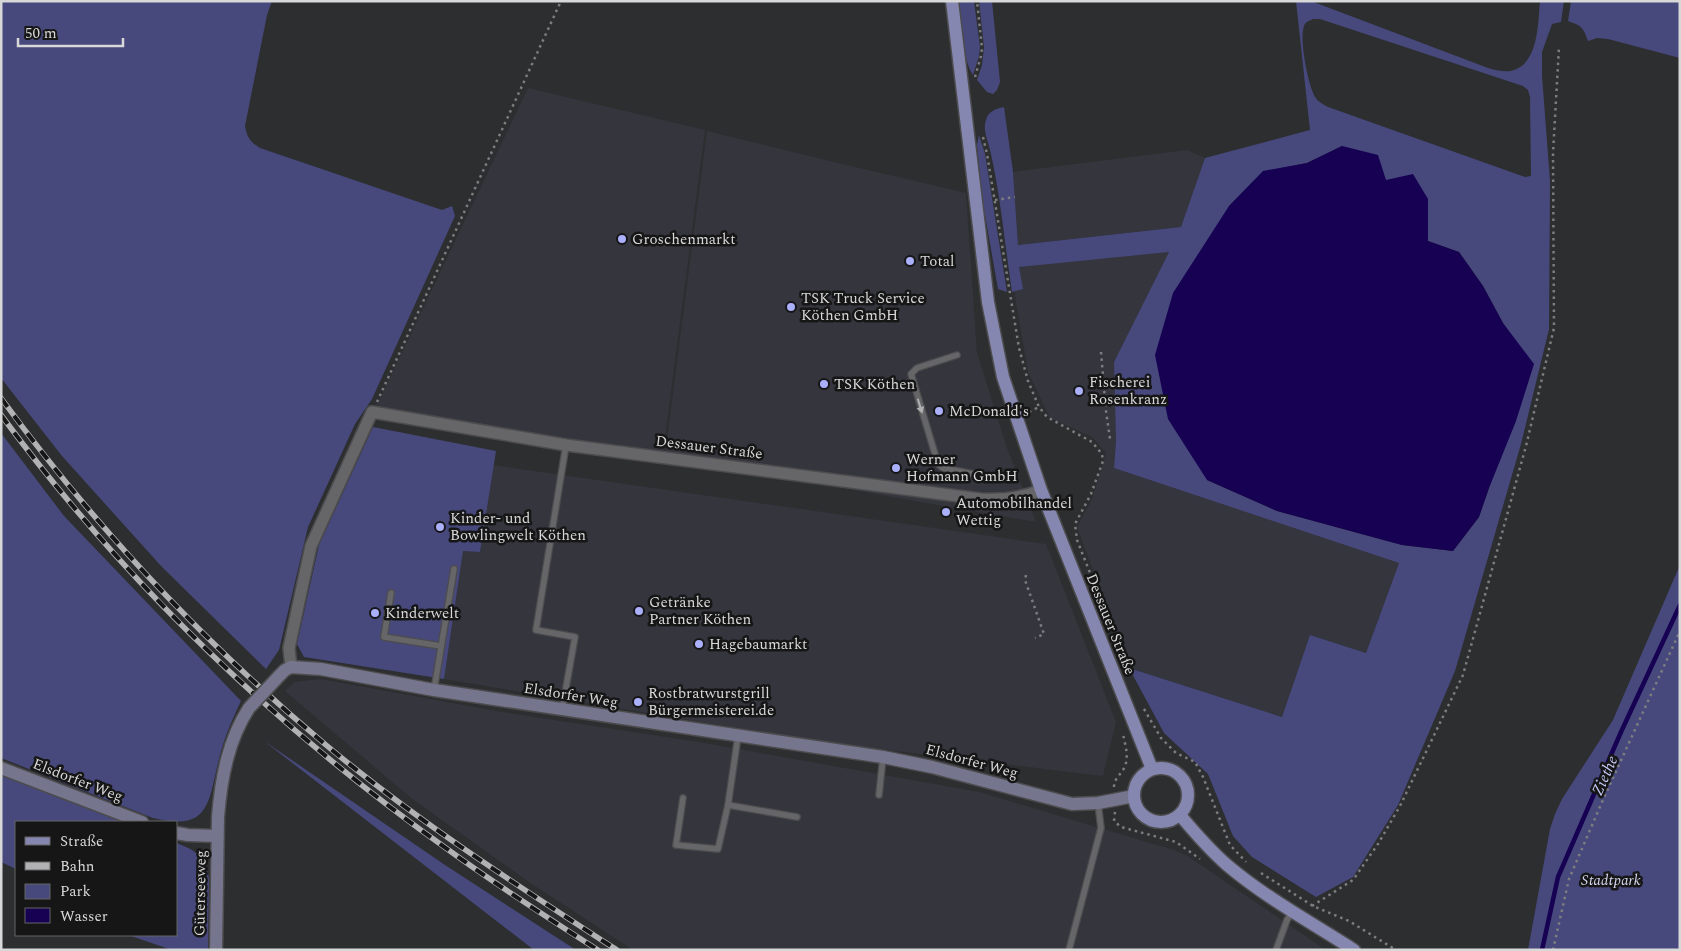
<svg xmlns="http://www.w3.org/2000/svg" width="1681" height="951" font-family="Spectral,serif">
  <rect width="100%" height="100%" fill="#2d2e30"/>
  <g fill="#34353d">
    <polygon points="528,88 705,130 663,454 374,411"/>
    <polygon points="707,131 834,162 966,193 977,353 1007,448 1036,522 892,497 665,454"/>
    <polygon points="1187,150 1205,158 1181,227 1018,245 1013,172"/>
    <polygon points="1169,252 1114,362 1116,441 1114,468 1399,563 1366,653 1310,635 1282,717 1129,668 1077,527 1092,499 1106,453 1092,437 1050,418 1028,372 1010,267"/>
    <polygon points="493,465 1046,544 1116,722 1103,776 821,742 444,679 463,550 480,552"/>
    <polygon points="320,679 508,713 699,742 979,792 1174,850 1186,855 1326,950 633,950 529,882 411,798 285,691 295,682"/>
  </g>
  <g fill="#47497d" fill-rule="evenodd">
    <path d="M1,1H272L267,15L245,126C247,137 250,142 260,148L442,210L452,206L455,216L372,399L355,424L308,527L279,650L266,669L161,566L62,456L1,378Z"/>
    <path d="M959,1H974L980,47L979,56L973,75C961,56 962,23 959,1Z"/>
    <polygon points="979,1 992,1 1000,82 997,90 993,94 987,92 977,80 982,65 984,47"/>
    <path d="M1296,1H1311L1488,68C1495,70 1503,72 1511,71C1539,65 1538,22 1540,1H1564L1561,22L1552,24L1542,52V76L1550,181L1549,329L1521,444L1455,671L1398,805L1353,877L1316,897L1252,857L1233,836L1208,774L1164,733L1129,668L1282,717L1310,635L1366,653L1399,563L1114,468L1116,441L1114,362L1169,252L1019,267L1023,289L1012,292C1005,246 1001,199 991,154C989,143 982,130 986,120C988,111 996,109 1004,107L1013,172L1018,245L1181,227L1205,158L1310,130ZM1313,19H1320L1523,86L1528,90L1530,97L1531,176L1525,177L1328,107C1323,104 1318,102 1315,97C1308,85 1299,39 1304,26C1305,22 1309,21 1313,19ZM1342,146L1386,180L1428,199V241L1459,252L1483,286L1503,323L1489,488L1479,517L1453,551L1402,545L1277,511L1207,480L1229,206L1263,172L1307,163Z"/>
    <path d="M1571,1H1680V58L1608,39L1597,38L1588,41C1583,27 1582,26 1568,21Z"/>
    <polygon points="979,135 985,154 1007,292 998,289 982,198 977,145"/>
    <polygon points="373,427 496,451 480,552 463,551 444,679 304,657 297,644 319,545"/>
    <path d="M1,433L64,516L241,701C232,720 224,738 219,759C208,803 210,832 153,818L1,758Z"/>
    <polygon points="1680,565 1680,950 1528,950 1550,829 1555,814 1562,799 1613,720"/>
    <polygon points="264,741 445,865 576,950 534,950"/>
    <polygon points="1,773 125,822 16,822 16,869 1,862"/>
    <path d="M176,843C196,850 206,857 209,879L208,950H172L128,935H176Z"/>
  </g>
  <polygon fill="#160152" points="1342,146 1378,155 1386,180 1413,174 1428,199 1428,241 1459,252 1483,286 1503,323 1534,364 1516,421 1489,488 1479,517 1453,551 1402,545 1277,511 1207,480 1168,419 1155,355 1173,293 1229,206 1263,171 1307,163"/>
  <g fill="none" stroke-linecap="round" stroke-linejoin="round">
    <polyline stroke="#160152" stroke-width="4.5" points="1542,950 1558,877 1621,732 1680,605"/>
    <g stroke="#4c4c4e" stroke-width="8">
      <g id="lane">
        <polyline points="957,355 917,368 911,374 938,464 943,468 983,476"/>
        <polyline points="391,593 384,637 441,646"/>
        <polyline points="434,690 454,569"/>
        <polyline points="562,710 575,637 536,630 566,445"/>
        <polyline points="879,795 883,757"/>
        <polyline points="683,798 676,845 718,849 728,805 738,736"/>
        <polyline points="728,805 797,817"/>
        <polyline points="1069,950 1101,828 1098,803"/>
        <polyline points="1276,950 1287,920 1293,911"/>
      </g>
    </g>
    <g stroke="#4c4c4e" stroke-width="14">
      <path id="street" d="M291,667L289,648L311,546L372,412L566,445L981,499C1002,500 1022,498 1041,490"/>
    </g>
    <g stroke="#4c4c4e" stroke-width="15">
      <g id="secondary">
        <polyline points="280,675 285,670 291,667 321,669 434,690 883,757 932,767 1072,804 1098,803 1134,796"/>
        <polyline points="1,768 142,822"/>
        <polyline points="176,833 188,835 217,836"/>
        <path d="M216,950L218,817C221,779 228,740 249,708"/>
      </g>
    </g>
    <g stroke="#4c4c4e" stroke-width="15">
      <g id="primary">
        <polyline points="952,1 988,302 1003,377 1041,490 1152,769"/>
        <circle cx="1161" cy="795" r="27"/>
        <path d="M1180,815C1195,833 1210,850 1227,865C1266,898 1312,923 1354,950"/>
      </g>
    </g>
    <g stroke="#7d7d7f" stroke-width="2.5" stroke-dasharray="2.5 4" stroke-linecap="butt">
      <polyline points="975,77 981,56 982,48 977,1"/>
      <polyline points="983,137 987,154 1019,348 1028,381 1039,407 1047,417 1092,442 1102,454 1103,461 1091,494 1075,524 1077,540 1096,588"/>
      <polyline points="995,200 1015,197"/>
      <polyline points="1101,352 1106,411 1110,439"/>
      <polyline points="377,402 561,1"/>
      <polyline points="1029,412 1039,407"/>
      <polyline points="1026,575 1025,580 1044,634 1035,638"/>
      <polyline points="1144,709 1161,738 1176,753 1195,762 1203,777 1230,845 1246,862"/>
      <path d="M1114,787C1114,778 1122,774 1125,766C1129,756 1125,744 1123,734"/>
      <polyline points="1115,812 1114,821 1121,827 1176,842 1200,859"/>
      <polyline points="1261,873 1313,906 1349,921 1396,950"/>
      <polyline points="1312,906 1353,880 1378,844 1400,806 1463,675 1526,446 1554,328 1553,153 1559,47"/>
      <polyline points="1553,950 1569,879 1602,802 1680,631"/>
    </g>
    <use href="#lane" stroke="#666669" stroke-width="5.5"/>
    <use href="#street" stroke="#666669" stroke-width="11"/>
    <use href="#secondary" stroke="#75768d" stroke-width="12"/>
    <use href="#primary" stroke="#8587b0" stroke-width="12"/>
    <g stroke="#b2b2b4" stroke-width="5.5">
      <g id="rail">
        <path d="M1,398C95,527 204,643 326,745C417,821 518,886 617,950"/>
        <path d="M1,415C125,583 279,730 450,851C498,886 548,918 598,950"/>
      </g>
    </g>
    <use href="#rail" stroke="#161617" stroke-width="4" stroke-dasharray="11" stroke-linecap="butt"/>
    <g stroke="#4c4c4e" stroke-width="15" stroke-linecap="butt">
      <polyline id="secondary-bridge" points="249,708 280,675"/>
    </g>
    <use href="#secondary-bridge" stroke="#75768d" stroke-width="12"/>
  </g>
  <defs><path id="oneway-solid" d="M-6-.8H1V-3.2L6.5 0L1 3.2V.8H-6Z" transform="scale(1.25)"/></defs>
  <use fill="#b0b0b2" href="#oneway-solid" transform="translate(920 406) rotate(73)"/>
  <g fill="#aab0fb" stroke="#161617" stroke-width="2">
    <circle cx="622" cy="239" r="5"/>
    <circle cx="910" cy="261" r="5"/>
    <circle cx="791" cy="307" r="5"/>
    <circle cx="824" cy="384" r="5"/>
    <circle cx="1079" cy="391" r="5"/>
    <circle cx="939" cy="411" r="5"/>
    <circle cx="896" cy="468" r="5"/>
    <circle cx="946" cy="512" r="5"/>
    <circle cx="440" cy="527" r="5"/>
    <circle cx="639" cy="611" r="5"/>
    <circle cx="375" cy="613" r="5"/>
    <circle cx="699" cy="644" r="5"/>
    <circle cx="638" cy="702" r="5"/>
  </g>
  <g text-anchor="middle" stroke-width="5" stroke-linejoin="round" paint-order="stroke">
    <g font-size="15" fill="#d8d8d9" stroke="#161617" text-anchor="start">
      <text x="632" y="244">Groschenmarkt</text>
      <text x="920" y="266">Total</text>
      <text x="801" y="303">TSK Truck Service<tspan x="801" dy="17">Köthen GmbH</tspan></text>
      <text x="1089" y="387">Fischerei<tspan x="1089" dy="17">Rosenkranz</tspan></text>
      <text x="834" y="389">TSK Köthen</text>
      <text x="949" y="416">McDonald's</text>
      <text x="906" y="464">Werner<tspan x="906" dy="17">Hofmann GmbH</tspan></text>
      <text x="956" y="508">Automobilhandel<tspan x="956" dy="17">Wettig</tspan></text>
      <text x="450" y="523">Kinder- und<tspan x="450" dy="17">Bowlingwelt Köthen</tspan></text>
      <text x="649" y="607">Getränke<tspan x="649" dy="17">Partner Köthen</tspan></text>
      <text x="385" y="618">Kinderwelt</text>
      <text x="709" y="649">Hagebaumarkt</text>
      <text x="648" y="698">Rostbratwurstgrill<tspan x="648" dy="17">Bürgermeisterei.de</tspan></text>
    </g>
    <g font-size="15" fill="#d8d8d9" stroke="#161617">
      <text transform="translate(709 447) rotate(7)" y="5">Dessauer Straße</text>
      <text transform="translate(1111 624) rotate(68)" y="5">Dessauer Straße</text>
      <text transform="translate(571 695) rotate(9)" y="5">Elsdorfer Weg</text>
      <text transform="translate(972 761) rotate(15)" y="5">Elsdorfer Weg</text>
      <text transform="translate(78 780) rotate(21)" y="5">Elsdorfer Weg</text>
      <text transform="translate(200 893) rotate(-89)" y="5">Güterseeweg</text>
    </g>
    <g font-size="15" font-style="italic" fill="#d4d7ee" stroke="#161617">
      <text x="1611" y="885">Stadtpark</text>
    </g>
    <g font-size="16" font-style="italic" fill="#c6cbf8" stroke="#161617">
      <text transform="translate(1604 775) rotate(-66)" y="6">Ziethe</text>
    </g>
  </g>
  <rect width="1681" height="951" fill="none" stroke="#d8d8d9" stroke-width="5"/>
  <rect x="15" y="821" width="162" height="115" fill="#161617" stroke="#646465"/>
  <rect x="25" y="837" width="25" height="8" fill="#8587b0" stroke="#646465"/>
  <text x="60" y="846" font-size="15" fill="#d8d8d9">Straße</text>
  <rect x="25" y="862" width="25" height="8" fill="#b2b2b4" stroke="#646465"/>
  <text x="60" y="871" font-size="15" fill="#d8d8d9">Bahn</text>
  <rect x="25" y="884" width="25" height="15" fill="#47497d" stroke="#646465"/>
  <text x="60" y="896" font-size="15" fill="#d8d8d9">Park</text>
  <rect x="25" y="908" width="25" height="15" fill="#160152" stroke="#646465"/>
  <text x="60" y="921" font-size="15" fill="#d8d8d9">Wasser</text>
  <path d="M18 38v8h105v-8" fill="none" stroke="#d8d8d9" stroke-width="2.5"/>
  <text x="25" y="38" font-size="15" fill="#d8d8d9" stroke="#161617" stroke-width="4" paint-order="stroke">50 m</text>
</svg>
